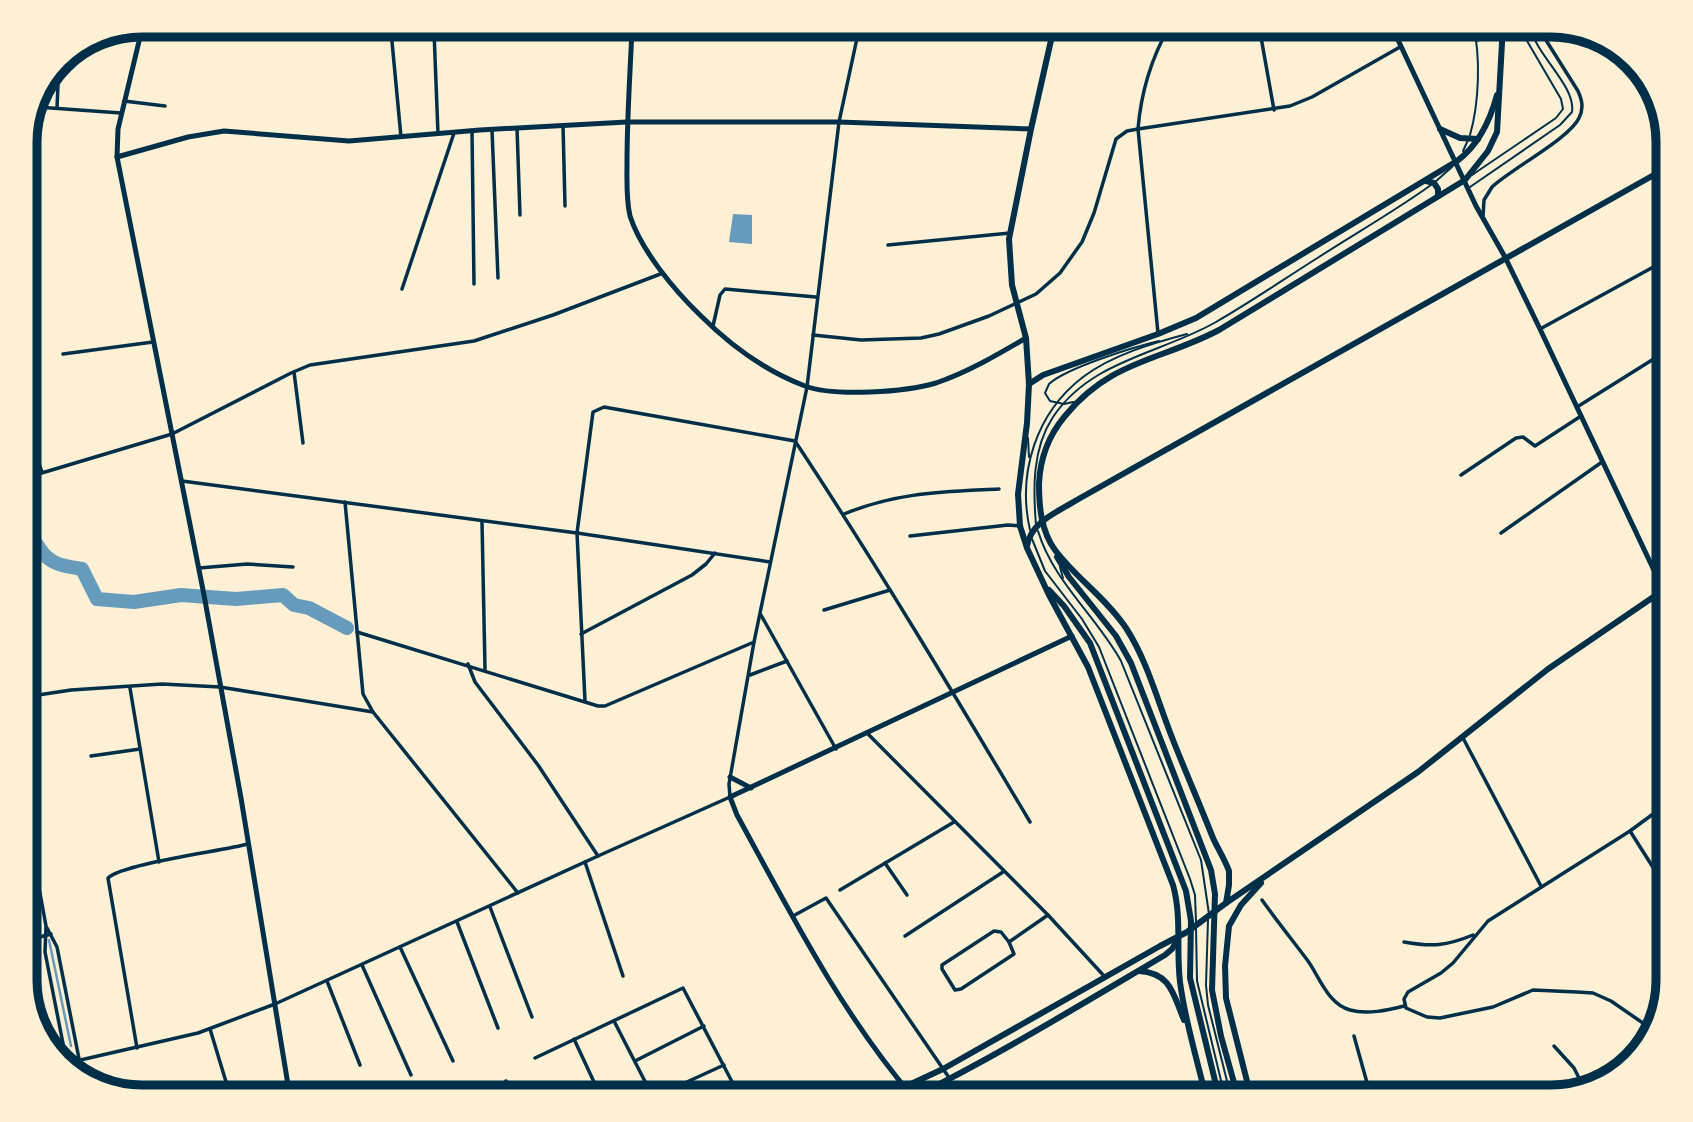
<svg xmlns="http://www.w3.org/2000/svg" width="1693" height="1122" font-family="Poppins,sans-serif">
  <rect width="100%" height="100%" fill="#fdf0d5"/>
  <polygon fill="#669bbc" points="733,214 752,215 752,244 729,242"/>
  <g fill="none" stroke-linecap="round" stroke-linejoin="round">
    <g stroke="#669bbc" stroke-width="2.5">
      <polyline points="25,908 37,923"/>
      <polyline points="49,940 71,1046"/>
      <polyline points="75,1069 76,1078"/>
    </g>
    <path stroke="#669bbc" stroke-width="14" d="M25,531C32,535 35,542 40,549C50,565 65,566 82,569L97,599L134,602L181,595L236,599L283,595L294,605L309,608L347,628"/>
    <g stroke="#003049" stroke-width="2">
      <polyline points="1478,41 1483,25"/>
      <path d="M1470,135C1479,104 1481,56 1473,25"/>
      <polyline points="1463,151 1468,140"/>
      <polyline points="1472,175 1556,118 1563,109 1561,99 1523,34 1520,25"/>
      <polyline points="1435,182 1452,167"/>
      <path d="M1470,187L1560,125L1572,112C1576,85 1534,54 1530,25"/>
      <path d="M1073,402L1064,404L1050,401L1045,393L1049,384C1066,368 1134,347 1159,341"/>
      <polyline points="1028,438 1029,457"/>
      <path d="M1036,525C1033,489 1032,449 1053,417C1091,360 1160,354 1216,322C1251,302 1284,279 1319,257C1356,233 1395,211 1431,185"/>
      <path d="M1030,530C1017,473 1036,413 1083,377C1112,355 1153,343 1187,334"/>
      <path d="M1038,531C1053,581 1096,616 1121,661L1201,860L1209,914"/>
      <polyline points="1032,539 1045,571 1082,619 1099,647 1190,879 1195,895 1196,922"/>
      <polyline points="1060,567 1063,578"/>
      <polyline points="1208,920 1206,985 1208,1005 1231,1097"/>
      <polyline points="1196,928 1197,981 1225,1097"/>
    </g>
    <g stroke="#003049" stroke-width="3.5">
      <polyline points="1259,26 1274,110"/>
      <polyline points="391,31 401,137"/>
      <polyline points="434,31 438,134"/>
      <polyline points="124,101 165,106"/>
      <polyline points="37,107 121,113"/>
      <polyline points="57,108 59,60"/>
      <polyline points="563,125 565,206"/>
      <polyline points="517,128 520,215"/>
      <polyline points="492,130 498,278"/>
      <polyline points="472,131 474,284"/>
      <path d="M1483,217L1484,200L1492,187C1511,169 1570,138 1579,118C1584,108 1582,100 1578,91L1544,37L1540,25"/>
      <polyline points="888,245 1010,233"/>
      <polyline points="402,289 454,133"/>
      <polyline points="713,326 720,295 725,289 816,297"/>
      <polyline points="1540,329 1668,259"/>
      <path d="M1158,333L1138,129C1141,92 1151,59 1169,27"/>
      <polyline points="813,335 861,340 921,338 939,334 989,316 1036,294 1060,273 1082,242 1094,213 1116,139 1127,131 1138,129 1290,106 1312,97 1400,47"/>
      <polyline points="63,354 153,342"/>
      <polyline points="294,372 303,443"/>
      <polyline points="1577,407 1668,350"/>
      <polyline points="25,425 42,472"/>
      <polyline points="1461,475 1516,438 1523,437 1535,446 1581,416"/>
      <polyline points="25,478 172,434 291,373 310,365 474,341 553,315 663,273"/>
      <polyline points="182,481 577,533 770,562"/>
      <polyline points="345,502 363,694 373,712 518,893"/>
      <path d="M844,514C898,492 942,492 999,489"/>
      <polyline points="482,522 485,669"/>
      <polyline points="1501,533 1602,462"/>
      <polyline points="910,536 1008,525 1020,526"/>
      <polyline points="199,568 247,564 293,567"/>
      <polyline points="824,610 890,590"/>
      <polyline points="761,615 836,749"/>
      <polyline points="357,632 598,706 605,706 754,642"/>
      <polyline points="581,634 692,575 706,564 715,553"/>
      <polyline points="468,664 475,682 538,765 598,856"/>
      <polyline points="750,675 787,661"/>
      <polyline points="130,688 159,862"/>
      <polyline points="25,697 71,690 162,684 220,687 373,712"/>
      <path d="M585,701L577,533L593,412L604,407L795,441C877,565 954,694 1030,822"/>
      <polyline points="868,734 1048,915 1105,977"/>
      <polyline points="1463,738 1541,886"/>
      <polyline points="91,756 140,749"/>
      <polyline points="25,811 46,926 45,952 68,1069"/>
      <polyline points="1630,831 1668,891"/>
      <polyline points="585,862 623,976"/>
      <polyline points="885,863 907,895"/>
      <polyline points="840,890 954,822"/>
      <path d="M1262,900C1277,921 1293,941 1308,961C1320,978 1328,1004 1350,1010C1367,1015 1388,1010 1404,1006"/>
      <polyline points="490,907 532,1017"/>
      <polyline points="793,916 826,898 950,1079"/>
      <polyline points="457,922 498,1028"/>
      <polyline points="47,928 57,947 83,1079"/>
      <polygon points="994,931 1001,932 1009,942 1014,954 961,989 955,990 942,969 942,965"/>
      <polyline points="905,936 1003,872"/>
      <polyline points="25,941 51,934"/>
      <polyline points="1009,942 1048,915"/>
      <path d="M1404,942C1432,947 1446,946 1473,935"/>
      <polyline points="400,947 453,1061"/>
      <polyline points="362,965 411,1075"/>
      <polyline points="327,981 360,1065"/>
      <polyline points="614,1021 653,1097"/>
      <polyline points="210,1029 227,1085"/>
      <polyline points="1653,1030 1611,1001 1593,993 1577,992 1533,990 1493,1007 1440,1018 1427,1017 1406,1008 1404,999 1408,992 1441,973 1453,963 1488,921 1630,831 1668,803"/>
      <polyline points="1354,1036 1371,1097"/>
      <polyline points="574,1039 601,1097"/>
      <polyline points="1554,1046 1574,1068 1585,1090"/>
      <path d="M137,1048L108,878C122,864 222,851 248,844"/>
      <polyline points="535,1058 683,988 740,1097"/>
      <polyline points="635,1061 704,1026"/>
      <polyline points="63,1064 198,1033 275,1004 598,856 730,797 729,784 754,642 807,387 839,122 859,29"/>
      <polyline points="506,1081 511,1097"/>
      <polyline points="1250,1093 1263,1095 1490,1092"/>
      <polyline points="654,1097 724,1065"/>
    </g>
    <g stroke="#003049" stroke-width="5">
      <polyline points="1391,25 1476,206 1505,257 1540,329 1668,600"/>
      <path d="M632,30C630,74 627,118 627,163C627,180 626,199 630,216C641,250 674,290 700,315C729,344 765,371 805,386C834,397 906,392 936,383C968,372 997,355 1026,338"/>
      <polyline points="141,33 118,129 117,157 204,595 241,798 290,1097"/>
      <polyline points="117,157 188,137 224,131 349,141 480,130 627,122 839,122 1031,129"/>
      <polyline points="730,777 751,788"/>
      <path d="M913,1097C841,1013 790,912 737,815L730,797L1072,636"/>
    </g>
    <g stroke="#003049" stroke-width="6">
      <path d="M1054,27L1031,129L1009,239L1012,285L1026,338L1029,384L1027,423L1018,494L1020,526L1027,548L1049,595L1088,667L1173,885C1182,917 1176,949 1180,982C1185,1021 1197,1059 1206,1097"/>
      <polyline points="1440,129 1460,138 1478,139"/>
      <polyline points="1426,181 1434,183 1438,189 1438,196"/>
      <path d="M1029,384L1043,375L1158,334L1196,318L1457,161C1479,145 1490,121 1497,95"/>
      <path d="M1027,546C1031,522 1056,513 1075,501L1668,167"/>
      <polyline points="1057,557 1069,577 1116,636 1131,663 1211,870 1215,894 1212,990 1221,1036 1238,1097"/>
      <polyline points="1049,590 1064,606 1090,643 1186,891 1191,921 1190,978 1219,1097"/>
      <path d="M1226,903L1229,885V871C1225,860 1218,849 1213,838C1200,805 1186,773 1173,740C1158,703 1148,662 1126,628C1106,598 1076,578 1055,550C1041,531 1039,506 1039,484C1040,459 1049,435 1065,416C1111,360 1160,361 1219,330L1465,180L1488,151L1497,132L1503,25"/>
      <path d="M1139,971C1171,973 1173,994 1184,1020"/>
      <polyline points="883,1097 943,1069 1160,946 1187,932 1226,903 1418,772 1548,669 1668,587"/>
      <path d="M914,1097C1000,1054 1082,1004 1165,955L1172,949L1178,939"/>
      <polyline points="1251,1097 1226,998 1225,966 1229,926 1241,905 1261,883"/>
    </g>
  </g>
  <path d="M0 0H1693V1122H0ZM142 37H1551A105 105 0 0 1 1656 142V980A105 105 0 0 1 1551 1085H142A105 105 0 0 1 37 980V142A105 105 0 0 1 142 37Z" fill="#fdf0d5" fill-rule="evenodd"/>
  <path fill="none" stroke="#003049" stroke-width="9" d="M142 37H1551A105 105 0 0 1 1656 142V980A105 105 0 0 1 1551 1085H142A105 105 0 0 1 37 980V142A105 105 0 0 1 142 37Z"/>
</svg>
